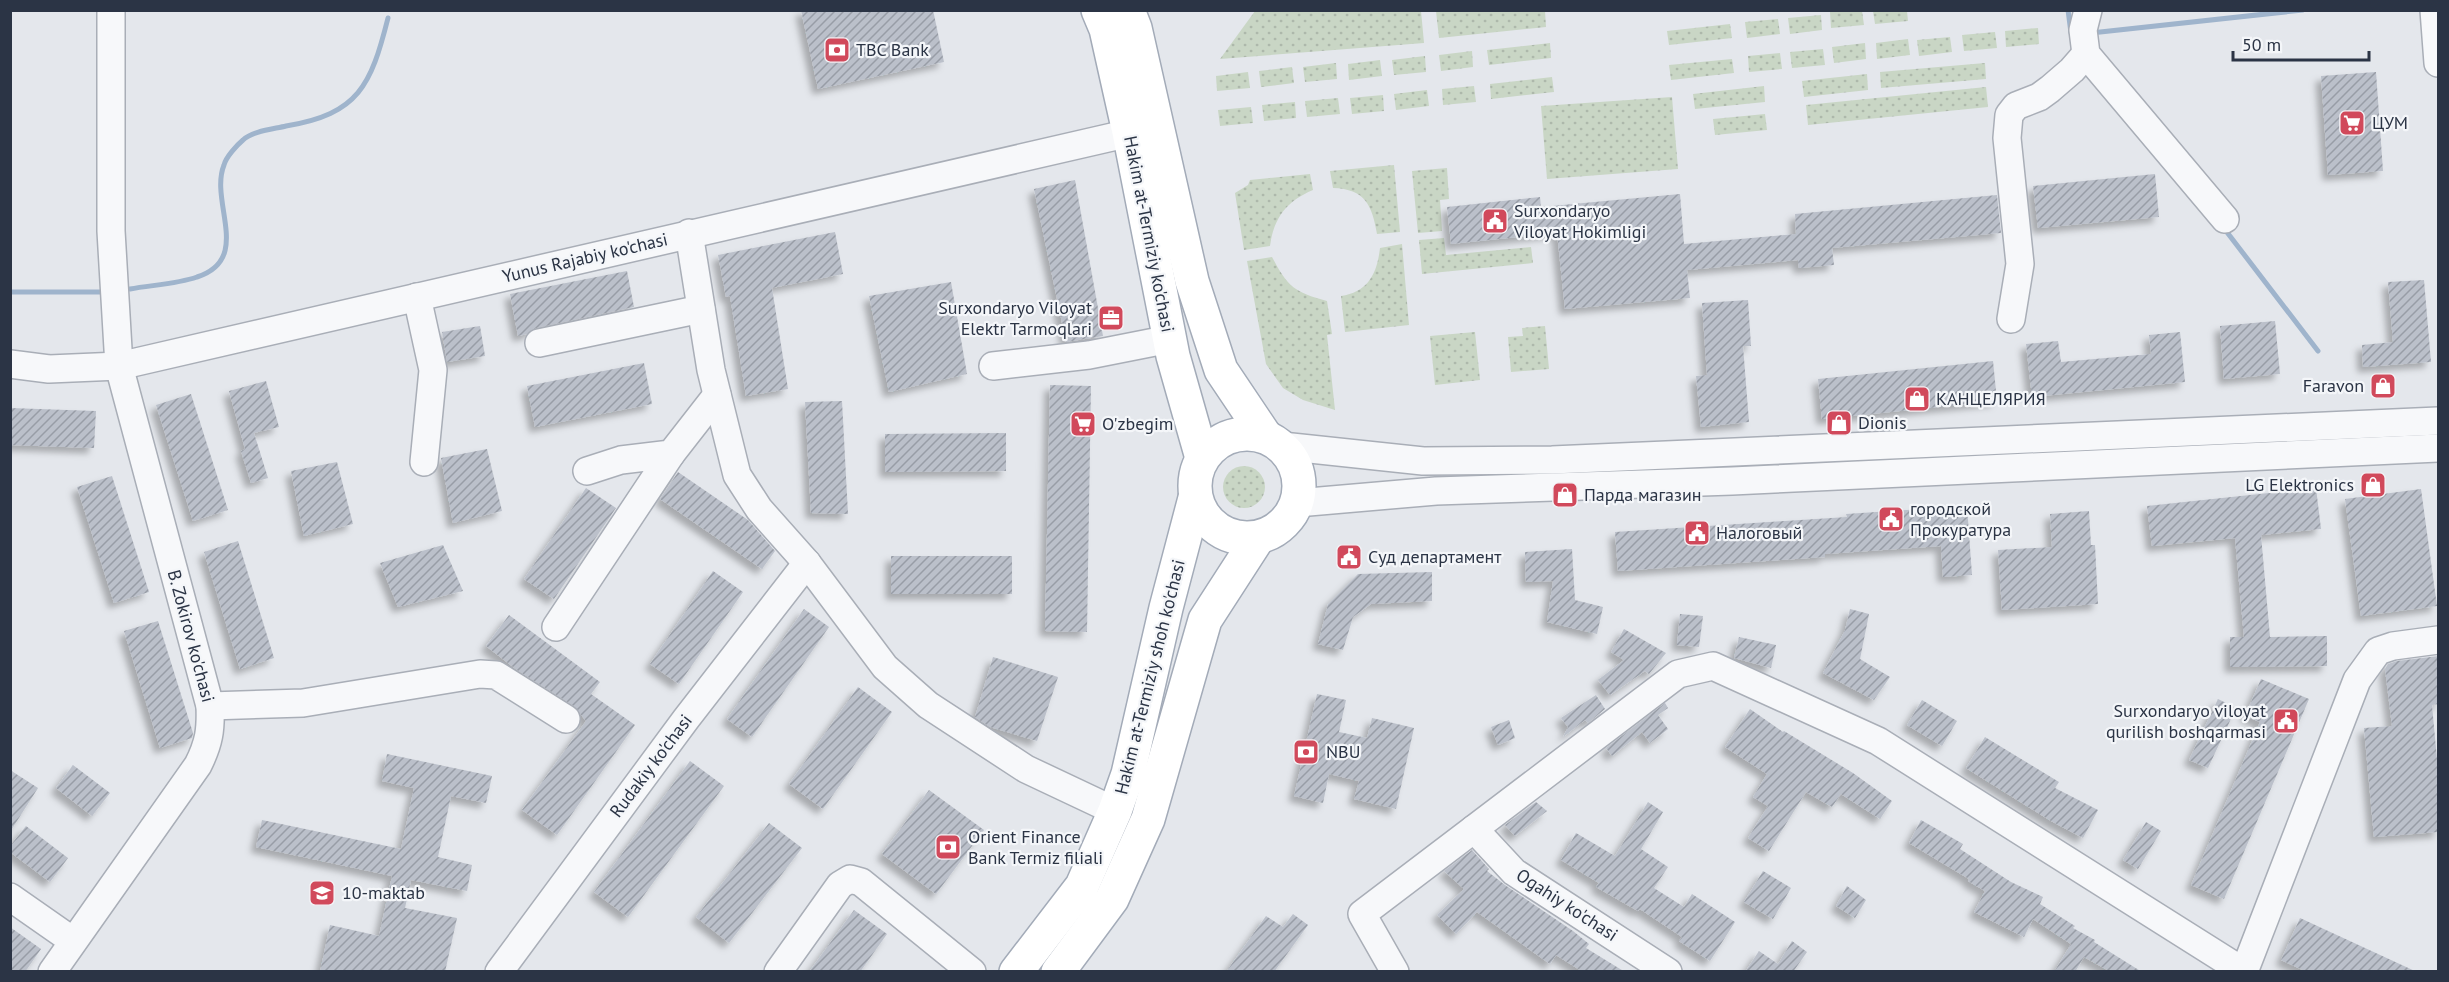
<svg xmlns="http://www.w3.org/2000/svg" width="2449" height="982" font-family="'PT Sans',sans-serif">
  <defs>
    <pattern id="green-dots" width="8" height="8" patternUnits="userSpaceOnUse" patternTransform="scale(1.5)"><rect width="8" height="8" fill="#c9d6c5"/><path d="M2 2h.1M6 6h.1" fill="none" stroke="#adb8ab" stroke-width="1.8" stroke-linecap="round"/></pattern>
    <pattern id="building-hatch" width="6" height="6" patternUnits="userSpaceOnUse" patternTransform="scale(1.5)"><rect width="6" height="6" fill="#bbc0ca"/><path d="M-1 1l2-2M0 6l6-6M5 7l2-2" fill="none" stroke="#989da6"/></pattern>
    <filter id="shadow"><feDropShadow dx="-5.5" dy="5.5" stdDeviation="3" flood-color="#0004"/></filter>
  </defs>
  <rect width="100%" height="100%" fill="#e4e7ec"/>
  <g fill="url(#green-dots)">
    <polygon points="1255,11 1421,11 1424,43 1220,59"/>
    <polygon points="1436,11 1545,11 1546,27 1439,38"/>
    <polygon points="1862,11 1864,25 1831,28 1830,12"/>
    <polygon points="1873,11 1907,11 1908,21 1875,24"/>
    <polygon points="1821,15 1822,30 1790,34 1788,18"/>
    <polygon points="1778,19 1780,34 1747,38 1745,22"/>
    <polygon points="1730,24 1732,38 1669,45 1667,31"/>
    <polygon points="2038,28 2039,44 2006,47 2005,31"/>
    <polygon points="1995,32 1997,48 1964,51 1962,35"/>
    <polygon points="1950,37 1952,52 1919,56 1917,40"/>
    <polygon points="1908,39 1910,55 1877,59 1876,43"/>
    <polygon points="1550,43 1551,58 1489,65 1487,50"/>
    <polygon points="1865,43 1866,59 1834,63 1832,47"/>
    <polygon points="1823,49 1825,65 1792,68 1790,52"/>
    <polygon points="1472,51 1473,67 1441,71 1439,55"/>
    <polygon points="1780,53 1782,69 1749,72 1748,56"/>
    <polygon points="1425,56 1426,72 1394,75 1392,60"/>
    <polygon points="1732,59 1734,73 1671,80 1669,65"/>
    <polygon points="1380,60 1382,76 1349,80 1348,64"/>
    <polygon points="1336,63 1337,79 1305,82 1303,67"/>
    <polygon points="1985,63 1986,79 1881,88 1880,72"/>
    <polygon points="1292,67 1294,83 1261,87 1259,71"/>
    <polygon points="1248,72 1250,88 1217,91 1216,76"/>
    <polygon points="1867,74 1868,90 1804,97 1802,81"/>
    <polygon points="1552,77 1554,92 1491,99 1490,84"/>
    <polygon points="1474,86 1476,102 1443,105 1442,89"/>
    <polygon points="1764,86 1765,102 1695,109 1693,94"/>
    <polygon points="1986,87 1988,107 1808,125 1806,105"/>
    <polygon points="1427,90 1429,106 1396,110 1394,94"/>
    <polygon points="1383,95 1384,111 1352,114 1350,98"/>
    <polygon points="1672,97 1678,169 1547,179 1541,106"/>
    <polygon points="1338,98 1340,114 1307,117 1305,101"/>
    <polygon points="1295,102 1296,118 1264,121 1262,105"/>
    <polygon points="1251,107 1253,123 1220,126 1218,110"/>
    <polygon points="1765,114 1767,130 1715,135 1713,119"/>
    <path d="M1394,165L1400,232L1377,234C1372,205 1365,189 1333,188L1330,171Z"/>
    <polygon points="1447,168 1449,199 1440,200 1442,231 1418,233 1412,171"/>
    <path d="M1310,174L1313,190C1287,201 1274,217 1270,246L1244,250L1235,193L1248,185L1250,180Z"/>
    <polygon points="1444,238 1446,255 1531,247 1533,263 1422,274 1419,240"/>
    <path d="M1402,244L1409,325L1345,332L1341,296C1368,292 1377,274 1380,248Z"/>
    <path d="M1272,257C1288,287 1294,292 1327,301L1332,334L1327,335L1335,410L1303,400L1283,388L1266,364L1247,261Z"/>
    <polygon points="1545,326 1549,369 1511,372 1508,337 1523,336 1522,328"/>
    <polygon points="1475,332 1480,380 1435,385 1430,336"/>
    <circle cx="1244" cy="487" r="21"/>
  </g>
  <g fill="none" stroke-linecap="round" stroke-linejoin="round">
    <g stroke="#9fb4cc" stroke-width="5">
      <polyline points="2068,10 2071,33"/>
      <polyline points="2091,33 2303,10"/>
      <polyline points="2223,227 2318,351"/>
      <path d="M130,289C152,285 177,284 197,277C253,259 209,202 224,165C226,157 237,145 243,140C252,131 274,129 286,126C359,114 371,85 388,18"/>
      <polyline points="10,292 100,292"/>
    </g>
  </g>
  <g fill="url(#building-hatch)" filter="url(#shadow)">
    <polygon points="801,10 933,10 944,62 818,89"/>
    <polygon points="2376,72 2383,171 2328,175 2321,76"/>
    <polygon points="2155,174 2159,217 2038,228 2033,186"/>
    <polygon points="1075,180 1103,336 1066,342 1034,189"/>
    <polygon points="1680,194 1684,244 1796,234 1795,214 1997,195 2001,233 1832,248 1834,265 1799,268 1798,260 1687,270 1690,298 1565,309 1557,233 1451,244 1447,207 1540,197 1541,207"/>
    <polygon points="835,232 843,274 772,288 788,389 746,396 730,296 726,297 718,255"/>
    <polygon points="627,271 634,307 536,328 527,334 518,336 510,294"/>
    <polygon points="2424,280 2431,362 2363,367 2362,345 2393,342 2388,282"/>
    <polygon points="951,282 967,374 889,392 869,296"/>
    <polygon points="1748,300 1751,346 1743,346 1749,422 1701,427 1696,376 1707,375 1702,303"/>
    <polygon points="2275,321 2280,374 2224,379 2220,326"/>
    <polygon points="480,326 485,356 447,362 442,332"/>
    <polygon points="2180,332 2185,382 2032,397 2026,344 2058,341 2061,362 2151,354 2149,335"/>
    <polygon points="1993,361 1997,401 1822,419 1818,379"/>
    <polygon points="644,363 652,404 535,427 527,386"/>
    <polygon points="266,381 279,427 254,433 268,478 251,483 241,451 245,449 229,391"/>
    <polygon points="1050,385 1091,386 1087,632 1045,631"/>
    <polygon points="191,394 228,510 193,521 156,405"/>
    <polygon points="842,401 848,514 811,513 805,402"/>
    <polygon points="10,408 96,411 94,448 10,445"/>
    <polygon points="1006,433 1006,471 885,472 885,434"/>
    <polygon points="487,449 502,511 453,523 441,458"/>
    <polygon points="337,462 353,524 304,536 291,471"/>
    <polygon points="678,472 748,520 775,551 762,569 660,499"/>
    <polygon points="112,476 149,592 114,603 77,487"/>
    <polygon points="586,488 616,508 554,599 524,579"/>
    <polygon points="2316,488 2321,529 2261,535 2270,637 2327,636 2327,666 2230,667 2230,637 2244,637 2235,538 2152,546 2147,506"/>
    <polygon points="2421,489 2437,606 2361,616 2345,499"/>
    <polygon points="1967,506 1972,575 1943,577 1941,546 1825,554 1825,557 1618,571 1615,532 1847,517 1846,514"/>
    <polygon points="2089,511 2091,545 2095,545 2098,604 2002,610 1998,550 2052,547 2050,514"/>
    <polygon points="238,541 274,658 240,669 204,552"/>
    <polygon points="443,545 463,591 398,607 380,563"/>
    <polygon points="1572,549 1575,600 1603,607 1597,634 1547,622 1553,581 1526,582 1525,552"/>
    <rect x="891" y="556" width="121" height="38"/>
    <polygon points="713,571 743,592 679,684 650,664"/>
    <polygon points="1432,572 1432,601 1371,604 1353,617 1343,650 1318,644 1328,604 1358,574"/>
    <polygon points="804,609 829,627 752,737 727,719"/>
    <polygon points="1850,609 1869,614 1860,659 1890,677 1874,700 1823,673 1845,630"/>
    <polygon points="1680,614 1703,616 1699,647 1677,645"/>
    <polygon points="509,615 600,682 591,694 635,725 557,835 522,810 586,721 574,706 517,670 486,646"/>
    <polygon points="158,621 193,733 192,738 160,748 124,631"/>
    <polygon points="1624,629 1666,653 1649,674 1645,671 1610,695 1598,680 1624,660 1611,652"/>
    <polygon points="1739,637 1776,645 1771,668 1734,658"/>
    <polygon points="2439,656 2439,704 2432,705 2439,781 2439,832 2374,837 2364,728 2392,726 2385,669 2388,664 2397,661"/>
    <polygon points="993,657 1058,677 1037,741 990,727 975,717"/>
    <polygon points="2261,679 2309,699 2224,899 2191,885 2260,722 2245,716"/>
    <polygon points="858,687 892,712 823,809 789,784"/>
    <polygon points="1317,694 1346,700 1339,732 1367,738 1372,718 1414,728 1396,809 1354,799 1359,781 1329,774 1323,803 1294,796"/>
    <polygon points="1596,695 1605,709 1588,723 1585,720 1563,737 1568,727 1561,718"/>
    <polygon points="2218,699 2236,708 2208,768 2189,760"/>
    <polygon points="1922,700 1957,721 1942,746 1907,725"/>
    <polygon points="1665,703 1668,708 1658,715 1668,729 1650,743 1642,732 1612,756 1606,748"/>
    <polygon points="1750,709 1783,732 1784,731 1853,773 1892,801 1880,819 1841,794 1832,807 1806,792 1769,851 1748,838 1768,806 1753,797 1767,774 1725,747"/>
    <polygon points="1509,720 1515,738 1498,745 1491,727"/>
    <polygon points="1985,737 2059,782 2055,788 2098,810 2083,838 2051,821 1966,768"/>
    <polygon points="387,754 492,776 486,803 451,796 438,857 472,865 467,891 411,880 405,908 457,918 445,972 320,972 330,925 379,936 392,876 256,847 262,820 401,849 414,788 382,781"/>
    <polygon points="690,761 724,786 628,917 594,892"/>
    <polygon points="73,765 110,793 92,816 56,788"/>
    <polygon points="10,770 38,788 10,832"/>
    <polygon points="929,790 984,830 936,894 882,854"/>
    <polygon points="1536,802 1547,811 1515,836 1505,825"/>
    <polygon points="1648,802 1663,812 1641,849 1668,867 1654,888 1684,907 1692,894 1735,922 1710,961 1679,941 1682,937 1640,909 1638,911 1596,887 1599,883 1561,860 1576,833 1615,856"/>
    <polygon points="1921,820 1963,844 1960,849 2011,882 2043,897 2040,904 2075,926 2073,928 2095,940 2094,942 2142,972 2111,972 2084,957 2075,972 2054,972 2071,944 2033,919 2024,937 1974,912 1985,891 1968,881 1969,879 1909,843"/>
    <polygon points="2146,822 2161,831 2138,869 2123,860"/>
    <polygon points="769,823 802,848 729,943 696,917"/>
    <polygon points="26,826 68,858 50,882 10,852 10,846"/>
    <polygon points="1472,850 1489,869 1487,871 1505,885 1573,931 1589,944 1586,948 1625,972 1583,972 1556,955 1550,964 1477,912 1456,934 1437,915 1464,889 1444,871"/>
    <polygon points="1763,871 1791,888 1773,919 1744,902"/>
    <polygon points="1847,886 1866,900 1855,918 1836,906"/>
    <polygon points="854,910 887,934 860,972 809,972"/>
    <polygon points="1293,914 1308,925 1274,972 1226,972 1266,916 1283,927"/>
    <polygon points="2300,918 2417,972 2307,972 2281,960"/>
    <polygon points="10,927 41,949 25,972 10,972"/>
    <polygon points="1792,941 1807,952 1793,972 1745,972 1759,951 1778,964"/>
  </g>
  <g fill="none" stroke-linecap="round" stroke-linejoin="round">
    <g stroke="#a9aeb7" stroke-width="30">
      <g id="minor">
        <polyline points="2088,10 2083,30 2086,54 2225,219"/>
        <polyline points="2434,10 2438,63"/>
        <polyline points="689,233 711,370 737,475 759,509 807,563 885,667 928,705 1026,769 1115,811"/>
        <polyline points="417,297 433,370 424,462"/>
        <polyline points="2011,319 2020,264 2007,138 2009,115 2016,106 2039,97 2050,89 2072,70 2086,54"/>
        <polyline points="539,343 701,309"/>
        <polyline points="10,364 49,369 119,366 1147,129"/>
        <polyline points="993,366 1089,355 1170,339"/>
        <polyline points="1282,446 1423,461 1552,460 2438,421"/>
        <polyline points="587,471 621,460 671,454 717,395"/>
        <polyline points="1297,503 1436,491 1732,481 2438,448"/>
        <polyline points="556,627 671,454"/>
        <polyline points="210,706 303,703 480,674 496,675 566,719"/>
        <polyline points="1474,829 1514,872 1668,972"/>
        <polyline points="10,897 73,941"/>
        <path d="M52,972L198,765C209,743 211,730 210,706L119,366L111,231V10"/>
        <polyline points="499,972 686,719 807,563"/>
        <polyline points="778,972 840,885 850,879 861,882 972,972"/>
        <polyline points="1395,972 1362,914 1678,674 1713,666 1878,741 2244,972 2357,680 2378,651 2393,646 2438,640"/>
      </g>
    </g>
    <g stroke="#a3abb8" stroke-width="36">
      <g id="major">
        <polyline points="1098,10 1106,29 1129,132 1173,356 1202,458"/>
        <polyline points="1128,10 1135,28 1192,281 1221,370 1266,437"/>
        <circle cx="1247" cy="486" r="52"/>
        <polyline points="1016,972 1082,886 1115,811 1128,774 1166,608 1195,498"/>
        <polyline points="1058,972 1112,899 1148,819 1205,620 1258,538"/>
      </g>
    </g>
    <use href="#minor" stroke="#f7f8fa" stroke-width="27"/>
    <use href="#major" stroke="#fff" stroke-width="33"/>
  </g>
  <defs>
    <g id="bank-square" transform="scale(1.35)"><rect x="-9" y="-9" width="18" height="18" rx="4" fill="#d1495b" stroke="#f4f6f9"/><path d="M-6-4H6V4H-6ZM0-2.3a2.3 2.3 0 1 0 0 4.6a2.3 2.3 0 1 0 0-4.6Z" fill="#fff"/></g>
    <g id="supermarket-square" transform="scale(1.35)"><rect x="-9" y="-9" width="18" height="18" rx="4" fill="#d1495b" stroke="#f4f6f9"/><path d="M-6-5.5h2.5l.6 2H6L4.5 2H-2.5L-4.4-4H-6ZM-1.5 3.2a1.3 1.3 0 1 0 .1 0ZM3 3.2a1.3 1.3 0 1 0 .1 0Z" fill="#fff"/></g>
    <g id="civic-square" transform="scale(1.35)"><rect x="-9" y="-9" width="18" height="18" rx="4" fill="#d1495b" stroke="#f4f6f9"/><path d="M-.6-6.5H3V-4.5H.6V-3L4-1V1h2V6H-6V1h2V-1L-.6-3ZM-1.2 2.5V6h2.4V2.5Z" fill="#fff"/></g>
    <g id="office-square" transform="scale(1.35)"><rect x="-9" y="-9" width="18" height="18" rx="4" fill="#d1495b" stroke="#f4f6f9"/><path d="M-6-3h4V-5.5h4V-3h4V5H-6ZM-1-4.5V-3h2v-1.5ZM-6 0V1H6V0Z" fill="#fff"/></g>
    <g id="shop-square" transform="scale(1.35)"><rect x="-9" y="-9" width="18" height="18" rx="4" fill="#d1495b" stroke="#f4f6f9"/><path d="M-5-2.5h2.3a2.7 3.5 0 0 1 5.4 0H5L5.5 6h-11ZM-1.5-2.5h3a1.5 2.3 0 0 0-3 0Z" fill="#fff"/></g>
    <g id="school-square" transform="scale(1.35)"><rect x="-9" y="-9" width="18" height="18" rx="4" fill="#d1495b" stroke="#f4f6f9"/><path d="M0-5L7-2L0 1L-7-2ZM-4 1L0 2.5L4 1V4Q0 6-4 4Z" fill="#fff"/></g>
  </defs>
  <g fill-rule="evenodd">
    <use href="#bank-square" x="837" y="50"/>
    <use href="#supermarket-square" x="2352" y="123"/>
    <use href="#civic-square" x="1495" y="221"/>
    <use href="#office-square" x="1111" y="318"/>
    <use href="#shop-square" x="2383" y="386"/>
    <use href="#shop-square" x="1917" y="399"/>
    <use href="#shop-square" x="1839" y="423"/>
    <use href="#supermarket-square" x="1083" y="424"/>
    <use href="#shop-square" x="2373" y="485"/>
    <use href="#shop-square" x="1565" y="495"/>
    <use href="#civic-square" x="1891" y="519"/>
    <use href="#civic-square" x="1697" y="533"/>
    <use href="#civic-square" x="1349" y="557"/>
    <use href="#civic-square" x="2286" y="721"/>
    <use href="#bank-square" x="1306" y="752"/>
    <use href="#bank-square" x="948" y="847"/>
    <use href="#school-square" x="322" y="893"/>
  </g>
  <g text-anchor="middle" stroke-width="4.5" stroke-linejoin="round" paint-order="stroke">
    <g font-size="18" fill="#2b3445" stroke="#f4f6f9" text-anchor="start">
      <text x="856" y="56">TBC Bank</text>
      <text x="2372" y="129">ЦУМ</text>
      <text x="1514" y="217">Surxondaryo<tspan x="1514" dy="21">Viloyat Hokimligi</tspan></text>
      <text x="1092" y="314" text-anchor="end">Surxondaryo Viloyat<tspan x="1092" dy="21">Elektr Tarmoqlari</tspan></text>
      <text x="2364" y="392" text-anchor="end">Faravon</text>
      <text x="1936" y="405">КАНЦЕЛЯРИЯ</text>
      <text x="1858" y="429">Dionis</text>
      <text x="1102" y="430">O'zbegim</text>
      <text x="2354" y="491" text-anchor="end">LG Elektronics</text>
      <text x="1584" y="501">Парда магазин</text>
      <text x="1910" y="515">городской<tspan x="1910" dy="21">Прокуратура</tspan></text>
      <text x="1716" y="539">Налоговый</text>
      <text x="1368" y="563">Суд департамент</text>
      <text x="2266" y="717" text-anchor="end">Surxondaryo viloyat<tspan x="2266" dy="21">qurilish boshqarmasi</tspan></text>
      <text x="1326" y="758">NBU</text>
      <text x="968" y="843">Orient Finance<tspan x="968" dy="21">Bank Termiz filiali</tspan></text>
      <text x="342" y="899">10-maktab</text>
    </g>
    <g font-size="18" fill="#2b3445" stroke="#f4f6f9">
      <text transform="translate(1149 234) rotate(79)" y="6">Hakim at-Termiziy ko'chasi</text>
      <text transform="translate(585 258) rotate(-13)" y="6">Yunus Rajabiy ko'chasi</text>
      <text transform="translate(191 636) rotate(75)" y="6">B. Zokirov ko'chasi</text>
      <text transform="translate(1150 677) rotate(-76)" y="6">Hakim at-Termiziy shoh ko'chasi</text>
      <text transform="translate(651 766) rotate(-53)" y="6">Rudakiy ko'chasi</text>
      <text transform="translate(1567 905) rotate(33)" y="6">Ogahiy ko'chasi</text>
    </g>
  </g>
  <rect width="2449" height="982" fill="none" stroke="#2b3445" stroke-width="24"/>
  <path d="M2233 51v9h136v-9" fill="none" stroke="#2b3445" stroke-width="3"/>
  <text x="2242" y="51" font-size="18" fill="#2b3445" stroke="#f4f6f9" stroke-width="4.5" paint-order="stroke">50 m</text>
</svg>
